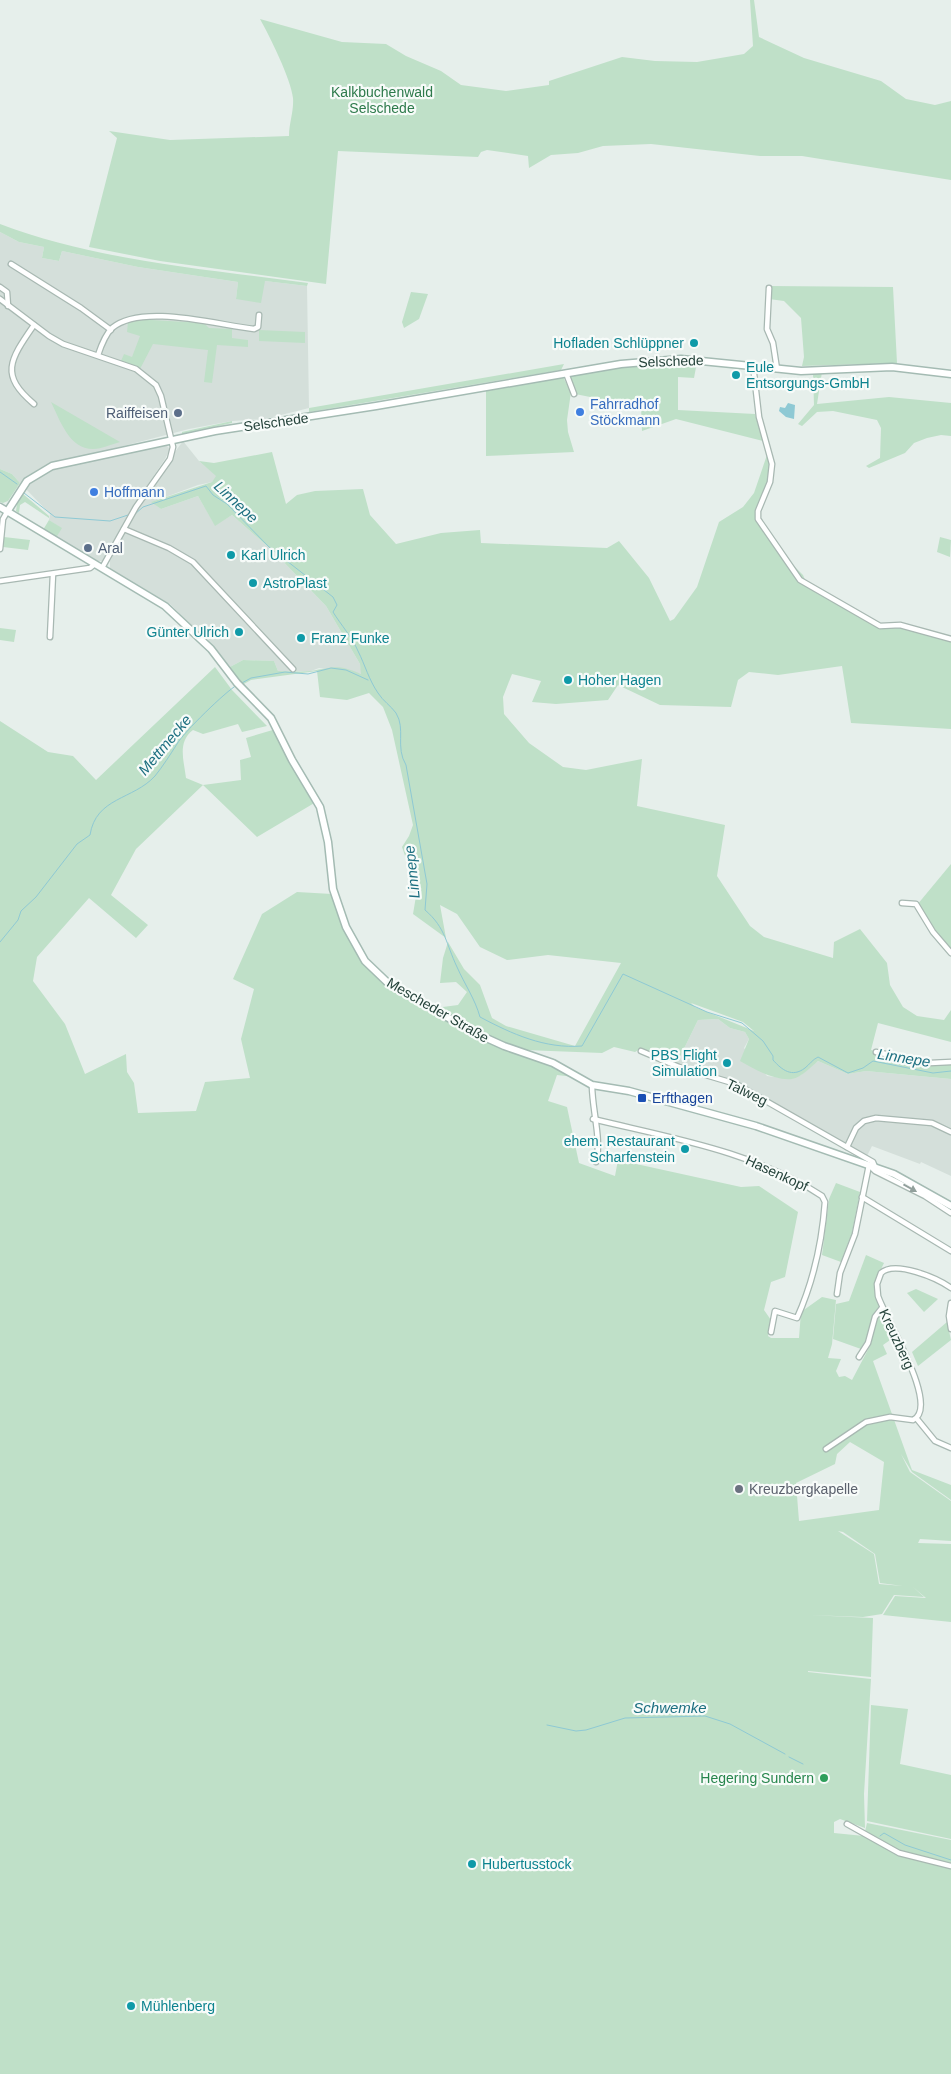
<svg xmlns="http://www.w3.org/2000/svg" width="951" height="2074" font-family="Arial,sans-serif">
  <rect width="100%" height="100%" fill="#e6efeb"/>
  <g fill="#d4dfda">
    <polygon points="0,232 19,242 44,247 42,258 59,261 62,251 138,267 238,282 236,299 265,281 307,286 309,408 265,419 232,421 189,429 54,464 39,469 20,483 12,474 0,469"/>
    <polygon points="183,441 199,461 217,476 212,482 198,485 152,502 161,509 198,496 215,525 232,515 274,552 326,606 360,664 362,674 319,668 311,671 278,671 274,661 243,660 228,668 212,645 170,604 110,569 110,561 146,491"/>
    <polygon points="165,444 170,449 165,459 136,502 103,561 95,561 56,538 61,528 49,520 50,514 25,488 46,471 71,464"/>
    <polygon points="718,1019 730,1028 745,1032 749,1039 744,1048 767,1076 791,1079 801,1075 818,1061 848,1074 866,1071 951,1079 951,1176 921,1162 920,1164 872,1146 867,1156 736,1085 676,1065 698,1020"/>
  </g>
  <g fill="#bfe0c8" fill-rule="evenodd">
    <path d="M750,0H754L759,37L804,58L881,81L906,99L935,105L951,101V180L802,156H760L651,144L603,146L578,153L551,155L529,168L528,156L487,150L481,152L478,157L338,151L326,284L160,261L89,247L117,138L109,131L170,140L289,136C289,123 294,111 293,98C291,79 270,37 260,19L342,42L386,44L406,56L441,71L461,85L506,91L549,85V81L622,57L655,61L697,62L744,54L753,46Z"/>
    <path d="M0,224C98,261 205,269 308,283L307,286L265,281L261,303L236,299L238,282L138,267L62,251L59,261L42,258L44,247L19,242L0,232Z"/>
    <polygon points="770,286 893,287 897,363 802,366 804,357 801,318 784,301 769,299"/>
    <polygon points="411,292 428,294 419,319 404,328 402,322"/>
    <polygon points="134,319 204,323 209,328 232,329 232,338 248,340 248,347 217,345 212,383 204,382 208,350 153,344 140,369 121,361 124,354 132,357 140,336 127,332 128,322"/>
    <polygon points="259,330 305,332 305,343 259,341"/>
    <polygon points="668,361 697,362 694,378 678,377 678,410 755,414 763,441 676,419 642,431 641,407 575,394 570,378 573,373"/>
    <polygon points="564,364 561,370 309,412 309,408"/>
    <polygon points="822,372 817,404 889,397 951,403 951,436 941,435 927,438 914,443 905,453 869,468 866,466 880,458 881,428 877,420 833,411 817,412 802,426 798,424 814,405 813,373"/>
    <polygon points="563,377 571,392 567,420 568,432 574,452 486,456 486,391"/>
    <path d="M51,402L120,442C112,444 102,449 93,449C69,449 60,420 51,402Z"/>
    <polygon points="232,421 232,423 182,434 182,432"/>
    <path d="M272,452L286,504L297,495L315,491L363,489L370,515L396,544L441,533L480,530L481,543L607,548L619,541L649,578L670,621L674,619L697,587L719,522L743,507L754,493L768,452C776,473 763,499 756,519L788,560L803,575L808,587L878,627H900L951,640V729L851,723L842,666L778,675L749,672L738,680L731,707L660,705L618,685L608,700L556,704L532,702L541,681L512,674L503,697L504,714L529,743L563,767L586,770L642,759L637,806L725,825L717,876L750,926L764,937L833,958L834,942L860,929L887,963L890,985L903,1007L917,1016L944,1020L951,1010V1042L878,1023L871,1050L930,1064L951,1063V1079L866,1071L848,1074L818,1061C811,1067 802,1077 792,1079C775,1081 754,1069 740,1061L749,1039L745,1032L730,1028L718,1019L698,1020L676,1065L640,1049L635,1052L614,1047L602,1053L525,1050L478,1032L435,1008L458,1005L467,992L456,982L440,983L443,958L448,942L464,969L480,985L492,1018L506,1026L575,1046L621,963L548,955L507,960L480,947L457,914L440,905L446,938L413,914L417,890L402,847L409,836L413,825L392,730L383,707L369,693L347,700L320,697L317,671L251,680L242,685L228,668L243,660L274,661L278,671C289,671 301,672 311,671C334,667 338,664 361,674L360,664L326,606L274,552L232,515L215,526L198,496L161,509L151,502L212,482L216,476L199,461L214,463ZM691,1003L743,1022L754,1031L695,1007Z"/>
    <polygon points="0,469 12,474 20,483 8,501 3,503 0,502"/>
    <polygon points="23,494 49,516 49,518 25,502 20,505 19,513 16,511 17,504"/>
    <polygon points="49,520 62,528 56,538 43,530"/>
    <polygon points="4,537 30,540 28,550 3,547"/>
    <polygon points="940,537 951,540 950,557 937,552"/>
    <polygon points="0,628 16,630 14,642 0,640"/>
    <path d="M215,667L232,690L267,726L242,732L238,724L203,734L193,730C177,742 184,761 186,778L203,785L241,780L240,760L251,757L246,738L276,729L316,802L257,837L203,785L136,849L111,895L148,925L136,938L89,898L37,957L33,981L65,1024L85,1074L126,1054L127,1072L134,1083L138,1113L196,1111L205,1082L250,1078L241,1039L254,989L233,979L262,914L297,892L332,894L364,963L392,989L454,1025L560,1068L574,1077L557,1075L548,1101L567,1107L579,1163L615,1176L618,1160L741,1187L759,1186L798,1212L785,1277L771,1282L764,1310L771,1320L768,1336L771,1338H799L801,1312L822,1297L836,1300L832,1344L828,1358L841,1359L836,1371L839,1377L845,1376L852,1380L871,1344L877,1316L882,1314L893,1338L883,1345L887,1354L873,1361L912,1470L951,1485V1500L912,1472L901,1454L910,1472L951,1501V1541L920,1539L918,1543L951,1544V1622L883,1615L895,1596L926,1598L913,1587L924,1597L894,1595L882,1614L863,1617L809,1615L873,1618L871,1677L808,1671V1652V1672L871,1679L864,1794L865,1828L840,1819L834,1822V1833L864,1836L867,1823L951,1840V2074H0V721L48,752L73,756L96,780ZM850,1442L884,1462L879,1510L799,1521L796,1483L835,1464L837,1454ZM838,1531L843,1532L875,1554L880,1583L903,1586L879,1584L874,1554Z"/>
    <polygon points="951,864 951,951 917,905"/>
    <polygon points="836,1183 860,1192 852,1233 841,1262 822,1255 829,1199"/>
    <path d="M866,1255L884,1263L875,1281L879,1306C869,1319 870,1336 861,1349L833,1339L836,1304L849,1301Z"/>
    <polygon points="916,1289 938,1299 924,1312 907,1293"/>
    <polygon points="947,1322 951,1340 918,1366 912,1352"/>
    <polygon points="871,1705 908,1709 900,1764 951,1775 951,1839 867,1821"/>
  </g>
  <polygon fill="#8ec9d4" points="788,403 795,405 794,419 786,417 779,411 780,407 785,408"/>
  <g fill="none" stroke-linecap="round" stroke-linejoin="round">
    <g stroke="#8ec9d4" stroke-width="1">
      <polyline points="0,472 17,484"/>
      <polyline points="24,493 55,517 110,521 131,514"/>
      <path d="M135,514L143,507L206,486L213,495L227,504L269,547L333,597L337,605L333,612C341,625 352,637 358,651C365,665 369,680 378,693C383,701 391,706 396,713C406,729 395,747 406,765L427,884L425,910C446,928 446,944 457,967C465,985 475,999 480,1017C512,1034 545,1049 582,1046L623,974L707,1012L742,1023L763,1041L773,1056V1060C782,1070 792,1078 805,1068C810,1064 812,1060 818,1057L848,1073L863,1068L873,1061L933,1073L951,1071"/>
      <polyline points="240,684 251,678 285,672 308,674 331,668 346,670 368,680"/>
      <path d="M0,942L18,920L21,911L36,897L77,844L90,835C96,797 133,800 155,776C163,766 170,755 177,744C183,733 226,691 237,685"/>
      <polyline points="547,1725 576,1731 586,1730 625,1718 705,1716 730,1724 785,1754"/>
      <polyline points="789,1757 803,1764"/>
      <polyline points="880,1836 884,1833 905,1845 951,1860"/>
    </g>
    <g stroke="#a8b8b2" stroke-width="7">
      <g id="street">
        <polyline points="11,264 81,308 111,330"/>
        <polyline points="0,287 7,292 8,306"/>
        <polyline points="769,288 767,329 773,343 777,369"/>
        <polyline points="0,299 49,336 63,344 136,369 156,385 161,396 173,447 170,459 136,507 102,568"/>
        <path d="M34,325C9,361 0,375 34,404"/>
        <path d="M98,355C101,346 105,335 112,328C142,303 217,325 254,329L258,327L259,315"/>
        <polyline points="753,365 759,417 772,464 770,482 758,511 758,519 800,580 880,626 900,625 951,639"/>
        <polyline points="566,373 574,394"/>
        <polyline points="124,529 169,548 193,562 293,669"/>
        <polyline points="0,549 3,519 7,512"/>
        <polyline points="0,581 90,568 95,564"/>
        <polyline points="50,637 53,574"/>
        <polyline points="902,903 916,904 933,932 951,953"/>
        <polyline points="641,1051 679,1067 736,1084 873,1162 875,1167"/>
        <polyline points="876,1052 930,1063 951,1062"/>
        <path d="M592,1085C592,1110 602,1140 596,1162"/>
        <path d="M593,1119C671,1138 753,1151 822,1196L825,1202C822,1243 814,1280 797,1318L775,1311L771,1332"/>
        <polyline points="847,1147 856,1128 864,1121 876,1118 932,1123 951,1132"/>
        <polyline points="870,1166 875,1171 925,1196 951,1213"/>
        <polyline points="862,1197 951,1251"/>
        <polyline points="837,1294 840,1273 855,1234 869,1165"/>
        <polyline points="951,1303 949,1316 951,1329"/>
        <polyline points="859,1357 868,1343 875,1317 882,1308"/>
        <polyline points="917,1419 935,1441 951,1448"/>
        <path d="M826,1449L866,1422L890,1417L913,1420C941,1407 885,1318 878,1296L877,1284L881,1273C895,1260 937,1278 951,1288"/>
        <polyline points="847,1824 899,1853 951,1866"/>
      </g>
    </g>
    <g stroke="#a4bbb3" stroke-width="9">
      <g id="secondary">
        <polyline points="0,507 165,606 211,649 237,683 271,718 292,760 320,807 328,842 333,889 346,927 365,961 388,983 471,1031 504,1046 553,1063 592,1085 629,1091 756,1126 894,1174 951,1206"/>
        <polyline points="7,512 27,481 52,466 215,431 376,406 621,364 681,359 801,371 892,367 951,374"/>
      </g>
    </g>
    <use href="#street" stroke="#fff" stroke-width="4.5"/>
    <use href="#secondary" stroke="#fff" stroke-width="6"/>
  </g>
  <defs><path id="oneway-solid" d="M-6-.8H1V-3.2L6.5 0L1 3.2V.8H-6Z" transform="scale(1.25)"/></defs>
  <use fill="#92a09c" href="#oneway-solid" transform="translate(910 1188) rotate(29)"/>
  <g fill="#0f9aa8" stroke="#f7fbf9" stroke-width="2">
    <circle cx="694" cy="343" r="5"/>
    <circle cx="736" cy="375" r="5"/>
    <circle cx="231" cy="555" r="5"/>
    <circle cx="253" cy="583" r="5"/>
    <circle cx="239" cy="632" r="5"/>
    <circle cx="301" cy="638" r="5"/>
    <circle cx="568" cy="680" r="5"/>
    <circle cx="727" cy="1063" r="5"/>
    <circle cx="685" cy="1149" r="5"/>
    <circle cx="472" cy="1864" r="5"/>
    <circle cx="131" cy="2006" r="5"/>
  </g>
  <g fill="#3f7fe0" stroke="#f7fbf9" stroke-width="2">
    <circle cx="580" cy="412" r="5"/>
    <circle cx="94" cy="492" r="5"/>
  </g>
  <g fill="#5c6f8a" stroke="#f7fbf9" stroke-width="2">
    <circle cx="178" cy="413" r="5"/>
    <circle cx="88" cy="548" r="5"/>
  </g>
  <rect fill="#1a4fb4" stroke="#f7fbf9" stroke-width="2" x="637" y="1093" width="10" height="10" rx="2.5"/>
  <circle fill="#6b7280" stroke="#f7fbf9" stroke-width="2" cx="739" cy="1489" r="5"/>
  <circle fill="#2e9e5b" stroke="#f7fbf9" stroke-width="2" cx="824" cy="1778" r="5"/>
  <g text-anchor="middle" stroke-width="4.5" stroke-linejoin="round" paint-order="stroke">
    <g font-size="14" fill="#2d7a4b" stroke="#f7fbf9">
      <text x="382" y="97">Kalkbuchenwald<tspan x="382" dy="16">Selschede</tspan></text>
    </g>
    <g font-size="14" fill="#0d838f" stroke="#f7fbf9" text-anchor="start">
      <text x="684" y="348" text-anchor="end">Hofladen Schlüppner</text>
      <text x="746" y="372">Eule<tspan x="746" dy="16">Entsorgungs-GmbH</tspan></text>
      <text x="241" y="560">Karl Ulrich</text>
      <text x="263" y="588">AstroPlast</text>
      <text x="229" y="637" text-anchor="end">Günter Ulrich</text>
      <text x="311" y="643">Franz Funke</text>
      <text x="578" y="685">Hoher Hagen</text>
      <text x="717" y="1060" text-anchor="end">PBS Flight<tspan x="717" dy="16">Simulation</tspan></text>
      <text x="675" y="1146" text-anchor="end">ehem. Restaurant<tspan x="675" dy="16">Scharfenstein</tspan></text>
      <text x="482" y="1869">Hubertusstock</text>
      <text x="141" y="2011">Mühlenberg</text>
    </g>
    <g font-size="14" fill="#24423a" stroke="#f7fbf9">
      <text transform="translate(671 361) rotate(-2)" y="5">Selschede</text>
      <text transform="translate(276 422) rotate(-8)" y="5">Selschede</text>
      <text transform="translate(438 1010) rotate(30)" y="5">Mescheder Straße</text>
      <text transform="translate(747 1092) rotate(26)" y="5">Talweg</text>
      <text transform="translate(777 1173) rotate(25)" y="5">Hasenkopf</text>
      <text transform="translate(897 1339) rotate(65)" y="5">Kreuzberg</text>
    </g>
    <g font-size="14" fill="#366cbe" stroke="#f7fbf9" text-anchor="start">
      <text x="590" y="409">Fahrradhof<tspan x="590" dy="16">Stöckmann</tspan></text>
      <text x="104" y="497">Hoffmann</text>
    </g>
    <g font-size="14" fill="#4e5e75" stroke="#f7fbf9" text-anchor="end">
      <text x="168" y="418">Raiffeisen</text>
      <text x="98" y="553" text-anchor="start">Aral</text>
    </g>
    <g font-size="14" fill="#164399" stroke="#f7fbf9" text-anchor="start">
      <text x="652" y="1103">Erfthagen</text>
    </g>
    <g font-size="14" fill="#5b616d" stroke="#f7fbf9" text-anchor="start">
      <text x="749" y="1494">Kreuzbergkapelle</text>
    </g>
    <g font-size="14" fill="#27864d" stroke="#f7fbf9" text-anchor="end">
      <text x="814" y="1783">Hegering Sundern</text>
    </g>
    <g font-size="15" font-style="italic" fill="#1c6f80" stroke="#f7fbf9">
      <text transform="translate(236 502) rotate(43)" y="5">Linnepe</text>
      <text transform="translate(165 745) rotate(-50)" y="5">Mettmecke</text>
      <text transform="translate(412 872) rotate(-96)" y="5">Linnepe</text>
      <text transform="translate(904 1058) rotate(9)" y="5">Linnepe</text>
      <text x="670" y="1713">Schwemke</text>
    </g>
  </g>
</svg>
